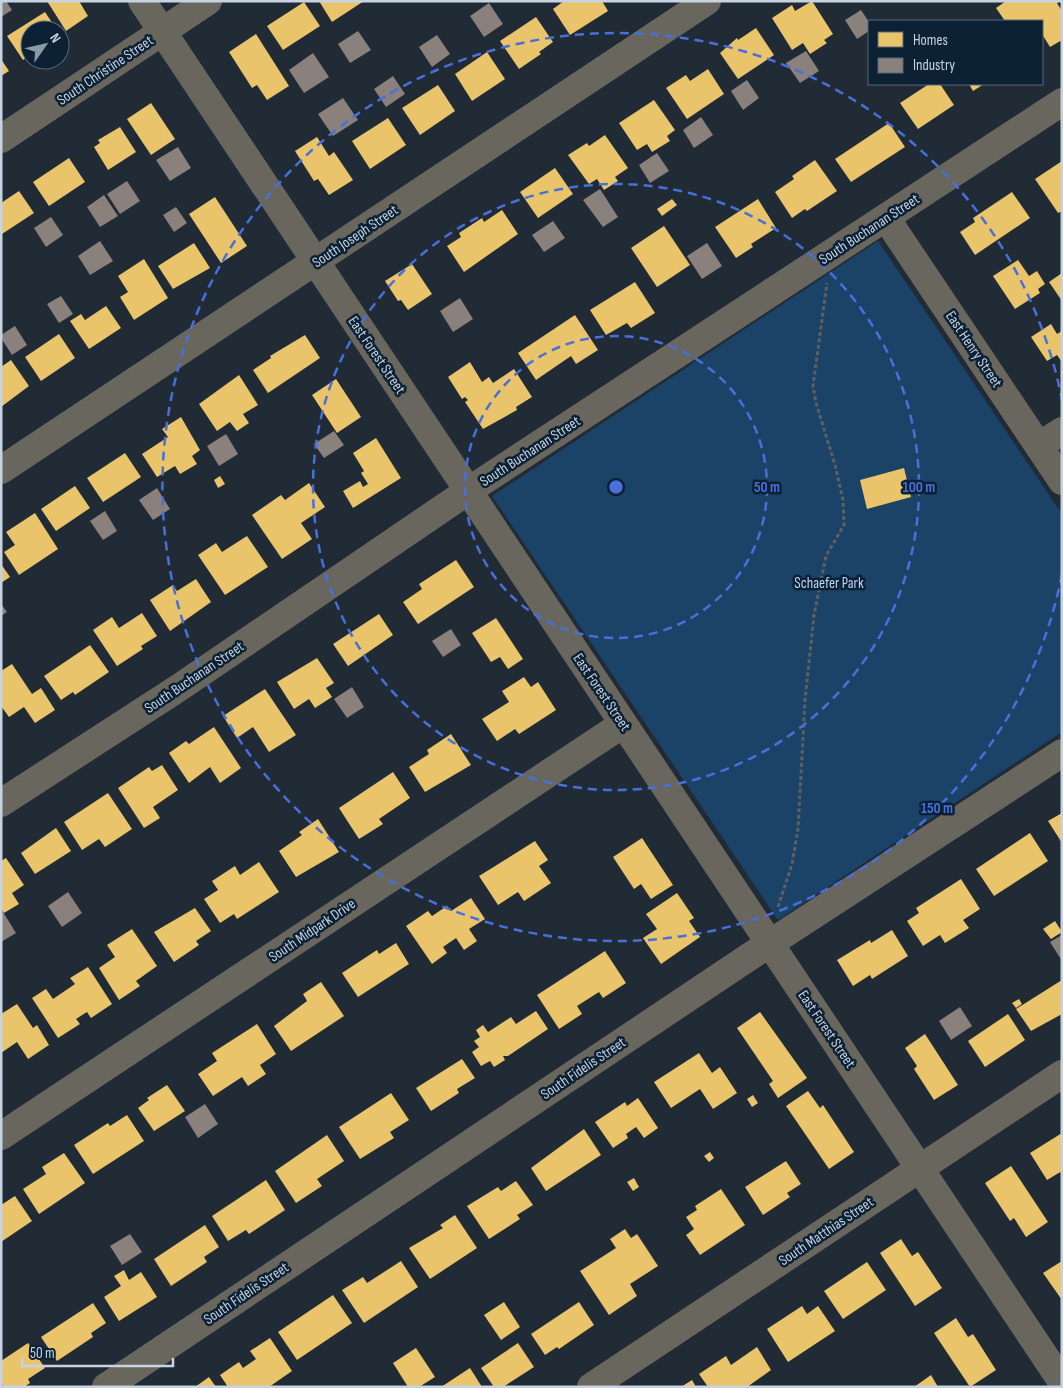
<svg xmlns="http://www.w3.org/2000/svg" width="1063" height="1388" font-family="'Sofia Sans Condensed',sans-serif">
  <rect width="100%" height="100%" fill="#202b36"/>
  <polygon fill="#1b4368" points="878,241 1062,514 1062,732 778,920 492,496"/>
  <g fill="#e9c46a">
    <polygon points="47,1 79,1 88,16 66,31"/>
    <polygon points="319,1 364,1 332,22"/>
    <polygon points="564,1 602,1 608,11 570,35 553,9"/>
    <polygon points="812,1 833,34 824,40 827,43 810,54 803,43 792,50 772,18 792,5 795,11"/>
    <polygon points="1006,1 1060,1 1057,3 1062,11 1062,40 1050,47 1042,34 1042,21 1005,21 996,8"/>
    <polygon points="304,2 320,26 283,50 267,26"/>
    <polygon points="45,12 57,30 30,30 30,55 23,60 7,36"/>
    <polygon points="536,17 553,42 539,52 541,54 519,69 500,41"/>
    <polygon points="756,28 774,55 738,79 720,53 737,38 738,40"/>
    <polygon points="256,34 289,86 267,100 257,85 252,88 229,52"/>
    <polygon points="487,52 505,79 472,101 455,74"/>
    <polygon points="1,59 9,71 1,76"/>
    <polygon points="708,69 724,94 687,119 666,88 686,75 690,81"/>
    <polygon points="929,84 940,84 954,105 918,129 900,103"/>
    <polygon points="969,84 984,84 973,91"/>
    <polygon points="438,85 455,111 420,135 402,108"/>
    <polygon points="654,100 675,130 667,136 670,141 652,152 647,144 637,150 619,123"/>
    <polygon points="151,103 175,139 151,155 127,119"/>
    <polygon points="388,118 406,145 370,169 352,141"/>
    <polygon points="889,123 905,147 851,182 835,159"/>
    <polygon points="120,127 136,152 108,170 94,147 100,143 98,140"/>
    <polygon points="605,135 628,168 615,177 618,181 604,190 597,179 589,184 568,155 587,143 589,146"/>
    <polygon points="317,137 329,156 334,152 353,180 329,195 318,179 314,181 295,151"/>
    <polygon points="69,158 85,182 49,206 33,182"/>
    <polygon points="815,160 837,191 807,211 805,209 792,218 775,192 794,179 792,176"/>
    <polygon points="1062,161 1062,211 1058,213 1035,179"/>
    <polygon points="555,168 573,194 538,218 520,192"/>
    <polygon points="19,191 34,213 2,234 1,203"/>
    <polygon points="1012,192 1030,218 975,255 960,232 975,222 973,218"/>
    <polygon points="215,197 247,246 221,263 189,214"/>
    <polygon points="672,199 677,205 662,216 657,209"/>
    <polygon points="758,199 776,228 751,244 753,247 736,258 715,227"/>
    <polygon points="502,210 518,234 464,272 447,246 461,237 459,233 482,218 484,222"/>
    <polygon points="664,226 690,265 657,287 631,248"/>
    <polygon points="194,243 210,268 173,289 158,266"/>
    <polygon points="144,259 168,298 134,320 120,297 128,292 118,276"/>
    <polygon points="1018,260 1029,276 1037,271 1045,284 1038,289 1040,293 1015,309 993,276"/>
    <polygon points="412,264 432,294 408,310 401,300 398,301 385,281"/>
    <polygon points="1062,273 1062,301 1049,282"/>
    <polygon points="635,282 655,313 631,328 627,323 606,335 590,310"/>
    <polygon points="106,306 121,328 89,349 70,321 81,314 85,320"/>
    <polygon points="575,315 598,350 576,364 571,356 536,380 518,353"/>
    <polygon points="1051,324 1057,334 1062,331 1062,362 1057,355 1047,361 1031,337"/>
    <polygon points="59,334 75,358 41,381 25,357"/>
    <polygon points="305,335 320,358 268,393 253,370 271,358 270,356"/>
    <polygon points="11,360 29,386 1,407 1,367"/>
    <polygon points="470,362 482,382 489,377 493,383 514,369 532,397 516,407 517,410 483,429 465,402 468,400 465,397 462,399 448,377"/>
    <polygon points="239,375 258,405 243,414 249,423 237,431 230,422 217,431 199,404"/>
    <polygon points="336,379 361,417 337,433 312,395"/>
    <polygon points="181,417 200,450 192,456 197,464 180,474 175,466 157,477 142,454 168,437 162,429"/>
    <polygon points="376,438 401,478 353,508 343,491 360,481 363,487 368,484 361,473 364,471 353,453"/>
    <polygon points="125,453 141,477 103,502 87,478"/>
    <polygon points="904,468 911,497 867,509 860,480"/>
    <polygon points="220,476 225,484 218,488 214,480"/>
    <polygon points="309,483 325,507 301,523 312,539 282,559 252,515 281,495 285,500"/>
    <polygon points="75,486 90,508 56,531 41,509"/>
    <polygon points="35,513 58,549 19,575 4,552 15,545 6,532"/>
    <polygon points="247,536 268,567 225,595 198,555 216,543 222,552"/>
    <polygon points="456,560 474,587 418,624 403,602 422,589 419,584"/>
    <polygon points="1,564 10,577 1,583"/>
    <polygon points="196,579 211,602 170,631 150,600 173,585 177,591"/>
    <polygon points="142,613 157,636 141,646 143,649 117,666 93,630 112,617 119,628"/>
    <polygon points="379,614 393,635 348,666 333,644"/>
    <polygon points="496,618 523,659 508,669 500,657 491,662 472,633"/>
    <polygon points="90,645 109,672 75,695 73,692 61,700 44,676"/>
    <polygon points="317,658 334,683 326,688 332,697 315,708 309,699 294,709 277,682"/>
    <polygon points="12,664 32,694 41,688 55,710 35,723 24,707 9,717 1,706 1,671"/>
    <polygon points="524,677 531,687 538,682 556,710 519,734 515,729 497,741 482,719 509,702 502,691"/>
    <polygon points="265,689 296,735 269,752 253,727 237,738 223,716"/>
    <polygon points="214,727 241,768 220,783 210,767 189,783 169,753 186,741 189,744"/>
    <polygon points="451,734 471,765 425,792 409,767 429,754 427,750"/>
    <polygon points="162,765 178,790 153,807 160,818 144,828 118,788 149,767 152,771"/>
    <polygon points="393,772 410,798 379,819 383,824 359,839 339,808"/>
    <polygon points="108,793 132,829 105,847 99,839 82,850 64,822"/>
    <polygon points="1062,813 1062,843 1048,821"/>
    <polygon points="318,819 339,852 296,877 279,851 302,835 299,832"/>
    <polygon points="56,828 71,851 35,874 21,853"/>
    <polygon points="1030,833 1048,861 994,896 976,869"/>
    <polygon points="642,838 673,885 651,899 641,884 634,889 613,857"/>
    <polygon points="535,841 548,860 539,866 551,883 524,901 518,892 498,905 479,876"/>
    <polygon points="6,858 24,885 12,893 19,904 4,913 1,909 1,861"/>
    <polygon points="259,862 279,892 237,919 234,914 220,923 204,899 218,890 212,881 235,866 240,875"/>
    <polygon points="961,879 980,909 963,920 969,928 945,943 940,935 923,946 907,921 919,913 916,908"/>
    <polygon points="677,893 694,918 689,921 700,937 661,964 643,938 657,929 646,914"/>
    <polygon points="471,898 485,919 469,929 477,941 464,950 456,938 443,947 447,953 432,964 406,926 428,911 432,916 447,906 451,911"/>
    <polygon points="195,908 211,931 196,941 199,945 174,962 154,932"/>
    <polygon points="1055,921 1062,932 1051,939 1043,929"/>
    <polygon points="132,929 157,966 136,981 140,986 119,1000 99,968 115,957 107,945"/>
    <polygon points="892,930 908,956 872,979 870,975 853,986 837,960 870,940 871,943"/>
    <polygon points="396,943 409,964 358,997 342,973 377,950 379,954"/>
    <polygon points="605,951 626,983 603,998 599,992 577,1006 582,1014 559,1029 537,995"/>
    <polygon points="88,967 112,1004 91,1018 87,1012 76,1019 80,1024 58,1038 32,998 46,989 53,999 75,984 70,978"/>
    <polygon points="1062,980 1062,1014 1031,1031 1016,1009"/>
    <polygon points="321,982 344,1016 291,1051 274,1026 307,1001 303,994"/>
    <polygon points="1019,999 1022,1004 1016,1008 1012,1003"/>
    <polygon points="17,1004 33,1028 37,1025 49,1045 28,1059 17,1042 1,1053 1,1014"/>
    <polygon points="536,1011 548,1029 508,1056 503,1056 505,1060 494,1067 490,1061 481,1066 472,1052 479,1047 474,1041 480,1037 476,1030 483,1025 488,1032 511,1017 516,1024"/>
    <polygon points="760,1012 807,1078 778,1098 769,1084 773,1081 737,1028"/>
    <polygon points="1008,1014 1025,1040 985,1067 968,1041"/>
    <polygon points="257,1024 276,1054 260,1065 266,1074 248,1086 242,1077 213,1096 198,1074 217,1061 212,1053"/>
    <polygon points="925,1034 958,1085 934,1100 914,1069 917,1066 905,1048"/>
    <polygon points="699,1053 712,1073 720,1067 737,1093 713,1109 700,1089 671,1108 654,1082"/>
    <polygon points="462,1059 475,1078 457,1089 459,1093 431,1111 416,1088"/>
    <polygon points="167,1085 185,1111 154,1131 138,1108 149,1100 147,1098"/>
    <polygon points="808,1091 820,1108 823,1105 854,1152 829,1169 786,1106"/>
    <polygon points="391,1093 409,1120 390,1132 394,1138 360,1159 339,1127"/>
    <polygon points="753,1095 758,1103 752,1107 747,1099"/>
    <polygon points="638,1098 658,1128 644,1138 636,1127 626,1134 628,1138 613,1148 595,1122 625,1102 627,1106"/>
    <polygon points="127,1115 144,1141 93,1174 74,1145 108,1123 110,1126"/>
    <polygon points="584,1129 601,1155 546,1191 531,1168"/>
    <polygon points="1062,1133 1062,1171 1047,1180 1030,1153"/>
    <polygon points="327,1135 344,1161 317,1179 322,1186 296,1203 275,1171"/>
    <polygon points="710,1152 714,1158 709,1162 704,1156"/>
    <polygon points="64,1153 85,1183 39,1214 23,1189 46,1174 42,1167"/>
    <polygon points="786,1161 801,1184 787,1193 790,1197 763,1215 745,1187"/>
    <polygon points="1011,1166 1048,1222 1026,1237 1014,1218 1010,1221 985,1183"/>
    <polygon points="634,1178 639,1187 633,1191 627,1182"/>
    <polygon points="266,1180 285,1210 249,1234 246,1230 228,1241 212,1216"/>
    <polygon points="516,1181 533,1205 517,1215 520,1219 489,1239 467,1206 498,1187 501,1191"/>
    <polygon points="721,1189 745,1225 700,1255 686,1235 694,1229 686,1217 697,1210 695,1206"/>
    <polygon points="15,1196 32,1221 1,1242 1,1205"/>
    <polygon points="455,1215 477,1248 430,1279 409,1248 443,1228 440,1225"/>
    <polygon points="205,1225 219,1247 204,1257 207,1262 171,1286 154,1259"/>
    <polygon points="625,1229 631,1238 637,1234 658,1266 630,1284 637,1296 609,1315 580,1271 616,1248 610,1239"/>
    <polygon points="901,1239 912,1256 918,1252 942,1288 915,1306 880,1253"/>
    <polygon points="401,1261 418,1287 364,1323 342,1290 363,1277 367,1283"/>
    <polygon points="1062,1261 1062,1300 1043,1273"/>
    <polygon points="867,1262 886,1290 843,1319 824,1291"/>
    <polygon points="124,1270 129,1280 141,1272 157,1297 119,1321 104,1297 121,1286 114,1276"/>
    <polygon points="333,1295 352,1323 297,1360 278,1332"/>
    <polygon points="504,1302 520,1327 501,1340 484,1315"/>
    <polygon points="579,1302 594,1325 559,1349 557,1347 545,1355 531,1334"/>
    <polygon points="93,1303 106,1323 91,1333 93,1337 57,1361 41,1337"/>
    <polygon points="802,1306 807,1314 818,1306 835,1331 788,1362 767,1329"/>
    <polygon points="956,1318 968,1337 973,1334 996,1370 970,1387 934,1333"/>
    <polygon points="270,1338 292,1371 269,1387 228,1387 220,1375 239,1362 243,1368 256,1359 250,1351"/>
    <polygon points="28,1343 45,1368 28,1379 30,1383 24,1387 4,1387 1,1383 1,1361"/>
    <polygon points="518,1343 534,1367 503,1387 494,1387 481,1368"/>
    <polygon points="757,1347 771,1370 747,1387 708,1387 699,1374 726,1356 731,1365"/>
    <polygon points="416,1348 435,1377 419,1387 408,1387 393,1363"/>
    <polygon points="470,1368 482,1387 441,1387"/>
    <polygon points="931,1375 938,1387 914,1387"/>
    <polygon points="209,1377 216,1387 195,1387"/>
    <polygon points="692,1380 696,1387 681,1387"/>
  </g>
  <g fill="#8a817c">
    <polygon points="1,1 6,1 12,10 1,17"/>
    <polygon points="489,3 503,24 484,37 470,16"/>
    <polygon points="861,10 869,22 869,31 857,39 845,20"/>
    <polygon points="358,31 371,50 350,63 338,44"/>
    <polygon points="437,35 450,54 432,67 419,47"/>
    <polygon points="806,51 819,71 800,83 786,63"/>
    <polygon points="313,53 329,77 304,93 289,70"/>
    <polygon points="393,76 405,94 386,107 374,89"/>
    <polygon points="747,80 759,98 743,110 731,91"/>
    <polygon points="343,98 358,120 333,136 318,114"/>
    <polygon points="701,117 713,135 694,148 683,130"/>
    <polygon points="178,147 191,168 170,181 156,160"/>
    <polygon points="657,153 669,171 650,183 639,165"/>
    <polygon points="127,181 140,201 120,214 107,194"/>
    <polygon points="600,189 618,217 603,227 583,200"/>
    <polygon points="104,195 118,216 100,227 87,207"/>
    <polygon points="176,207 187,223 174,232 163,215"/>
    <polygon points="51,217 63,235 46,247 34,228"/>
    <polygon points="553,221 565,238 544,252 532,235"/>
    <polygon points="100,241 113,261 90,275 78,256"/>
    <polygon points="707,243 722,266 702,279 687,256"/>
    <polygon points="61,296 73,314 59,323 47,304"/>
    <polygon points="460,298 473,319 453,332 440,311"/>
    <polygon points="15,326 27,345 12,355 1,338 1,335"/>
    <polygon points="334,431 344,445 324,458 314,444"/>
    <polygon points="226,434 238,454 219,466 207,446"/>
    <polygon points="157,488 170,509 153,520 139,500"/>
    <polygon points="105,511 117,531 103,540 90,521"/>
    <polygon points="1,604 7,612 1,616"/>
    <polygon points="451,629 461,645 443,657 432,641"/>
    <polygon points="352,687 364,707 347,718 334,699"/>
    <polygon points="68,892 82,913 62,927 48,906"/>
    <polygon points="3,912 16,933 1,942 1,913"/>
    <polygon points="1062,935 1062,961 1050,942"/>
    <polygon points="960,1007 972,1026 951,1040 939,1021"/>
    <polygon points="205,1104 218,1124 198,1138 185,1117"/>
    <polygon points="130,1234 142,1252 122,1265 110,1246"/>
  </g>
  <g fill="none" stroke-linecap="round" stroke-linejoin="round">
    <polyline stroke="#5e6060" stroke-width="3" stroke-dasharray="4 2.5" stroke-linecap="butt" points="778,907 792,864 798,829 805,700 814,615 826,556 844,525 843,500 835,465 816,403 813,386 827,283"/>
    <g stroke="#69665e" stroke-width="28">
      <polyline points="142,1 1062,1382"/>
      <polyline points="1,139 208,1"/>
      <polyline points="886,218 1062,481"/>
      <polyline points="1039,446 1062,431"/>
      <polyline points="1,470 707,1"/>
      <polyline points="1,803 177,689 468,491 1062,102"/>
      <polyline points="1,1136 623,724"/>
      <polyline points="106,1387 749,957 1062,753"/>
      <polyline points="591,1387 1062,1074"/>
    </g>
  </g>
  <g fill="none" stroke="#486fda" stroke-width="2.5" stroke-dasharray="9 6">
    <circle cx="616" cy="487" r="151"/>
    <circle cx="616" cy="487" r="303"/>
    <path d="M1062 574A454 454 0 1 1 1062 400"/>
  </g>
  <g text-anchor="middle" stroke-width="5" stroke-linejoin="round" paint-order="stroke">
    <g font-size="15" fill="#c7d3e1" stroke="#0d2135">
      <text transform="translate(105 70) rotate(-34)" y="5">South Christine Street</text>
      <text transform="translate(869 229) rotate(-33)" y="5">South Buchanan Street</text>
      <text transform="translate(355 236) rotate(-34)" y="5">South Joseph Street</text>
      <text transform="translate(974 349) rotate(56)" y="5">East Henry Street</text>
      <text transform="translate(377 355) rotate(56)" y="5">East Forest Street</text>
      <text transform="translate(530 451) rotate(-33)" y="5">South Buchanan Street</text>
      <text transform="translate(194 677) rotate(-34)" y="5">South Buchanan Street</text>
      <text transform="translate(602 692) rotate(56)" y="5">East Forest Street</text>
      <text transform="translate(312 930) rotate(-34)" y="5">South Midpark Drive</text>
      <text transform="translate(827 1029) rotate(56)" y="5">East Forest Street</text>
      <text transform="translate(583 1068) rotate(-34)" y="5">South Fidelis Street</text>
      <text transform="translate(826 1231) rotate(-34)" y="5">South Matthias Street</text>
      <text transform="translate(246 1293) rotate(-34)" y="5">South Fidelis Street</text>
    </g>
    <g font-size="15" fill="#b8d8f9" stroke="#0d2135">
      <text x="829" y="588">Schaefer Park</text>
    </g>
  </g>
  <circle cx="616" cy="487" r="8" fill="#486fda" stroke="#0d2135" stroke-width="2.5"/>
  <g font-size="15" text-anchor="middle" font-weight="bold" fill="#486fda" stroke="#0d2135" stroke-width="5" stroke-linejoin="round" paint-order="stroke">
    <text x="767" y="492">50 m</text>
    <text x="919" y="492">100 m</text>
    <text x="937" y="813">150 m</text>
  </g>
  <rect width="1063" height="1388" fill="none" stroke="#c7d3e1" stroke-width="5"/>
  <rect x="868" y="20" width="175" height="65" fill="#0d2135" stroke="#57687a"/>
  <rect x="878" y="32" width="25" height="15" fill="#e9c46a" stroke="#57687a"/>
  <text x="913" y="45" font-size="15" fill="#c7d3e1">Homes</text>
  <rect x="878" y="58" width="25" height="15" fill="#8a817c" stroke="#57687a"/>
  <text x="913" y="70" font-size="15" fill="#c7d3e1">Industry</text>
  <g transform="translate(45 45) rotate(56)"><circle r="24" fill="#0d2135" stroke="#57687a"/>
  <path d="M0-4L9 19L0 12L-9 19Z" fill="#8d98a5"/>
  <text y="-8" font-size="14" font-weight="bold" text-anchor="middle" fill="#c7d3e1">N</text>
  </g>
  <path d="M22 1358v8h151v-8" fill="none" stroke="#c7d3e1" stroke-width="2.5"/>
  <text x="30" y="1358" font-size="15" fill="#c7d3e1" stroke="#0d2135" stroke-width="4" paint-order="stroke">50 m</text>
</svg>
